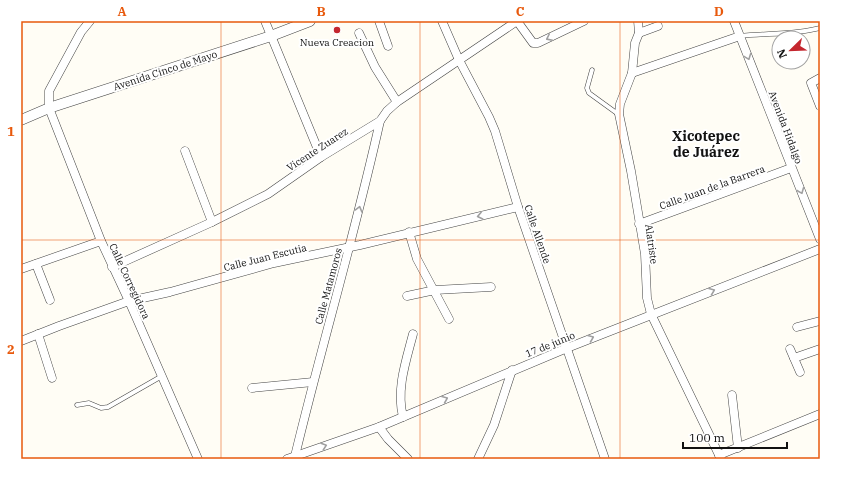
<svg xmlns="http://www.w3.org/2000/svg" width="841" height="480" font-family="'IBM Plex Serif',serif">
  <rect width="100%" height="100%" fill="#fffdf5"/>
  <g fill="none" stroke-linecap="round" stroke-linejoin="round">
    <g stroke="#444" stroke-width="5">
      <g id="service">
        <path d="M740,36C767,33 794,35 820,28"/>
        <polyline points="592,70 587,88 589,93 618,114"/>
        <polyline points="77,405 89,403 101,408 108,407 162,376"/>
      </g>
    </g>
    <g stroke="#444" stroke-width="9">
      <g id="minor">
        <polyline points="90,21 81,32 49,91 49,108 101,241 129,301 198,459"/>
        <polyline points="265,21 321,157"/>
        <polyline points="379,21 388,46"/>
        <polyline points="442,21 459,60 489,117 495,131 518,207 605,459"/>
        <polyline points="638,21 639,33 635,43 632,73 620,104 619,114 631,171 645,254 647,298 651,314 721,459"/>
        <polyline points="734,21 820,239"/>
        <polyline points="359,33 375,67 397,102"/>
        <polyline points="639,33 658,26"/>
        <polyline points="632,73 740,36"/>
        <polyline points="820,78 811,83 820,106"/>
        <polyline points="185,151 212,222"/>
        <polyline points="639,224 791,168"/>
        <polyline points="409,232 417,259 449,319"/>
        <polyline points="36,264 50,300"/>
        <polyline points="112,267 212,222 268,194 321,157 380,121 387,111 397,102 517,21 533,43 538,43 584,21"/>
        <polyline points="21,269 101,241"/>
        <polyline points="407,296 435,290 491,287"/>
        <polyline points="797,327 820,321"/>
        <polyline points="38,334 52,378"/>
        <polyline points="21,341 59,326 129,301 170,292 274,263 360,245 518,207"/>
        <polyline points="790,349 800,372"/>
        <polyline points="794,358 820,349"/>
        <polyline points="252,388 313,382"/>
        <polyline points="732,395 738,448"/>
        <path d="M403,417C396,389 406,361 413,334"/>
        <polyline points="379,427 388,439 408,459"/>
        <polyline points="719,455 820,414"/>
        <path d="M295,456C322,344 355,234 380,121"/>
        <polyline points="287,459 379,427 567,348 820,249"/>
        <polyline points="478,459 494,425 512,370"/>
      </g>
    </g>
    <g stroke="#444" stroke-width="11">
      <polyline id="tertiary" points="21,120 49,108 271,36 310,21"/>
    </g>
    <use href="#service" stroke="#fff" stroke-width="4"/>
    <use href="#minor" stroke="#fff" stroke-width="8"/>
    <use href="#tertiary" stroke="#fff" stroke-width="10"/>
  </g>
  <defs><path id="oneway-chevron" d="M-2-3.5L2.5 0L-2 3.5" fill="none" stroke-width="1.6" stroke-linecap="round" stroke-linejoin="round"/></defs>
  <g stroke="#a0a0a0">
    <use href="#oneway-chevron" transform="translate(549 38) rotate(154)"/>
    <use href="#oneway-chevron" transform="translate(748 57) rotate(69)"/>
    <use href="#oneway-chevron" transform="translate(801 191) rotate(68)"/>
    <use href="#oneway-chevron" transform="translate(359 209) rotate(-75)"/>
    <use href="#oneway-chevron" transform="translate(480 216) rotate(167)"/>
    <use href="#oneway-chevron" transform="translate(712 291) rotate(-21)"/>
    <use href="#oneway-chevron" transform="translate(591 338) rotate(-22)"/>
    <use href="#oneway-chevron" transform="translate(445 399) rotate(-23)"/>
    <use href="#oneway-chevron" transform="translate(324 446) rotate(-19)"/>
  </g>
  <path fill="none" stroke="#e8590c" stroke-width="1" stroke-opacity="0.55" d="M221,21V459M420,21V459M620,21V459M21,240H820"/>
  <circle fill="#c4262e" stroke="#fff" stroke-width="1.5" cx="337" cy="30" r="4"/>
  <g text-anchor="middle" stroke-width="4" stroke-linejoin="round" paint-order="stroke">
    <g font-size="10" fill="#111" stroke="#fff">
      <text x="337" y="46">Nueva Creacion</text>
    </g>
    <g font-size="10" fill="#111" stroke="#fff">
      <text transform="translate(165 70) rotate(-18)" y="4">Avenida Cinco de Mayo</text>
      <text transform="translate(786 127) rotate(69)" y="4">Avenida Hidalgo</text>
      <text transform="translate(317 149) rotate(-33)" y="4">Vicente Zuarez</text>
      <text transform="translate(712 187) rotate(-20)" y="4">Calle Juan de la Barrera</text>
      <text transform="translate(538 234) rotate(71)" y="4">Calle Allende</text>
      <text transform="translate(652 244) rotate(82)" y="4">Alatriste</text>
      <text transform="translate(265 257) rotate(-14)" y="4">Calle Juan Escutia</text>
      <text transform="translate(130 281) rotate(65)" y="4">Calle Corregidora</text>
      <text transform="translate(328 286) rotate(-75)" y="4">Calle Matamoros</text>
      <text transform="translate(550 344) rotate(-22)" y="4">17 de junio</text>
    </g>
    <g font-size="14" font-weight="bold" fill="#111" stroke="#fff">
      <text x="706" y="141">Xicotepec<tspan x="706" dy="16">de Juárez</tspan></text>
    </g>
  </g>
  <rect width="841" height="480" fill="none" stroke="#ffffff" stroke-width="44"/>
  <g transform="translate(791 50) rotate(247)"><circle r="19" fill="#ffffff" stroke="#a0a0a0"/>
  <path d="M0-3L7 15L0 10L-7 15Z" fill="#c4262e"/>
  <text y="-6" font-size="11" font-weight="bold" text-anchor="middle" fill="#111111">N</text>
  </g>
  <path d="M683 442v6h104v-6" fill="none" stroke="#111111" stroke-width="2"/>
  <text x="689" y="442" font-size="12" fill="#111111" stroke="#ffffff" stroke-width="3" paint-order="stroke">100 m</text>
  <rect x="22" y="22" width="797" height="436" fill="none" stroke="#e8590c" stroke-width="1.5"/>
  <g font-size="13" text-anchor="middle" font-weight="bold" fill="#e8590c">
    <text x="122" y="16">A</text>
    <text x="321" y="16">B</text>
    <text x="520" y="16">C</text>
    <text x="719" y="16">D</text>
    <text x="11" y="136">1</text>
    <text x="11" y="354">2</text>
  </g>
</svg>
